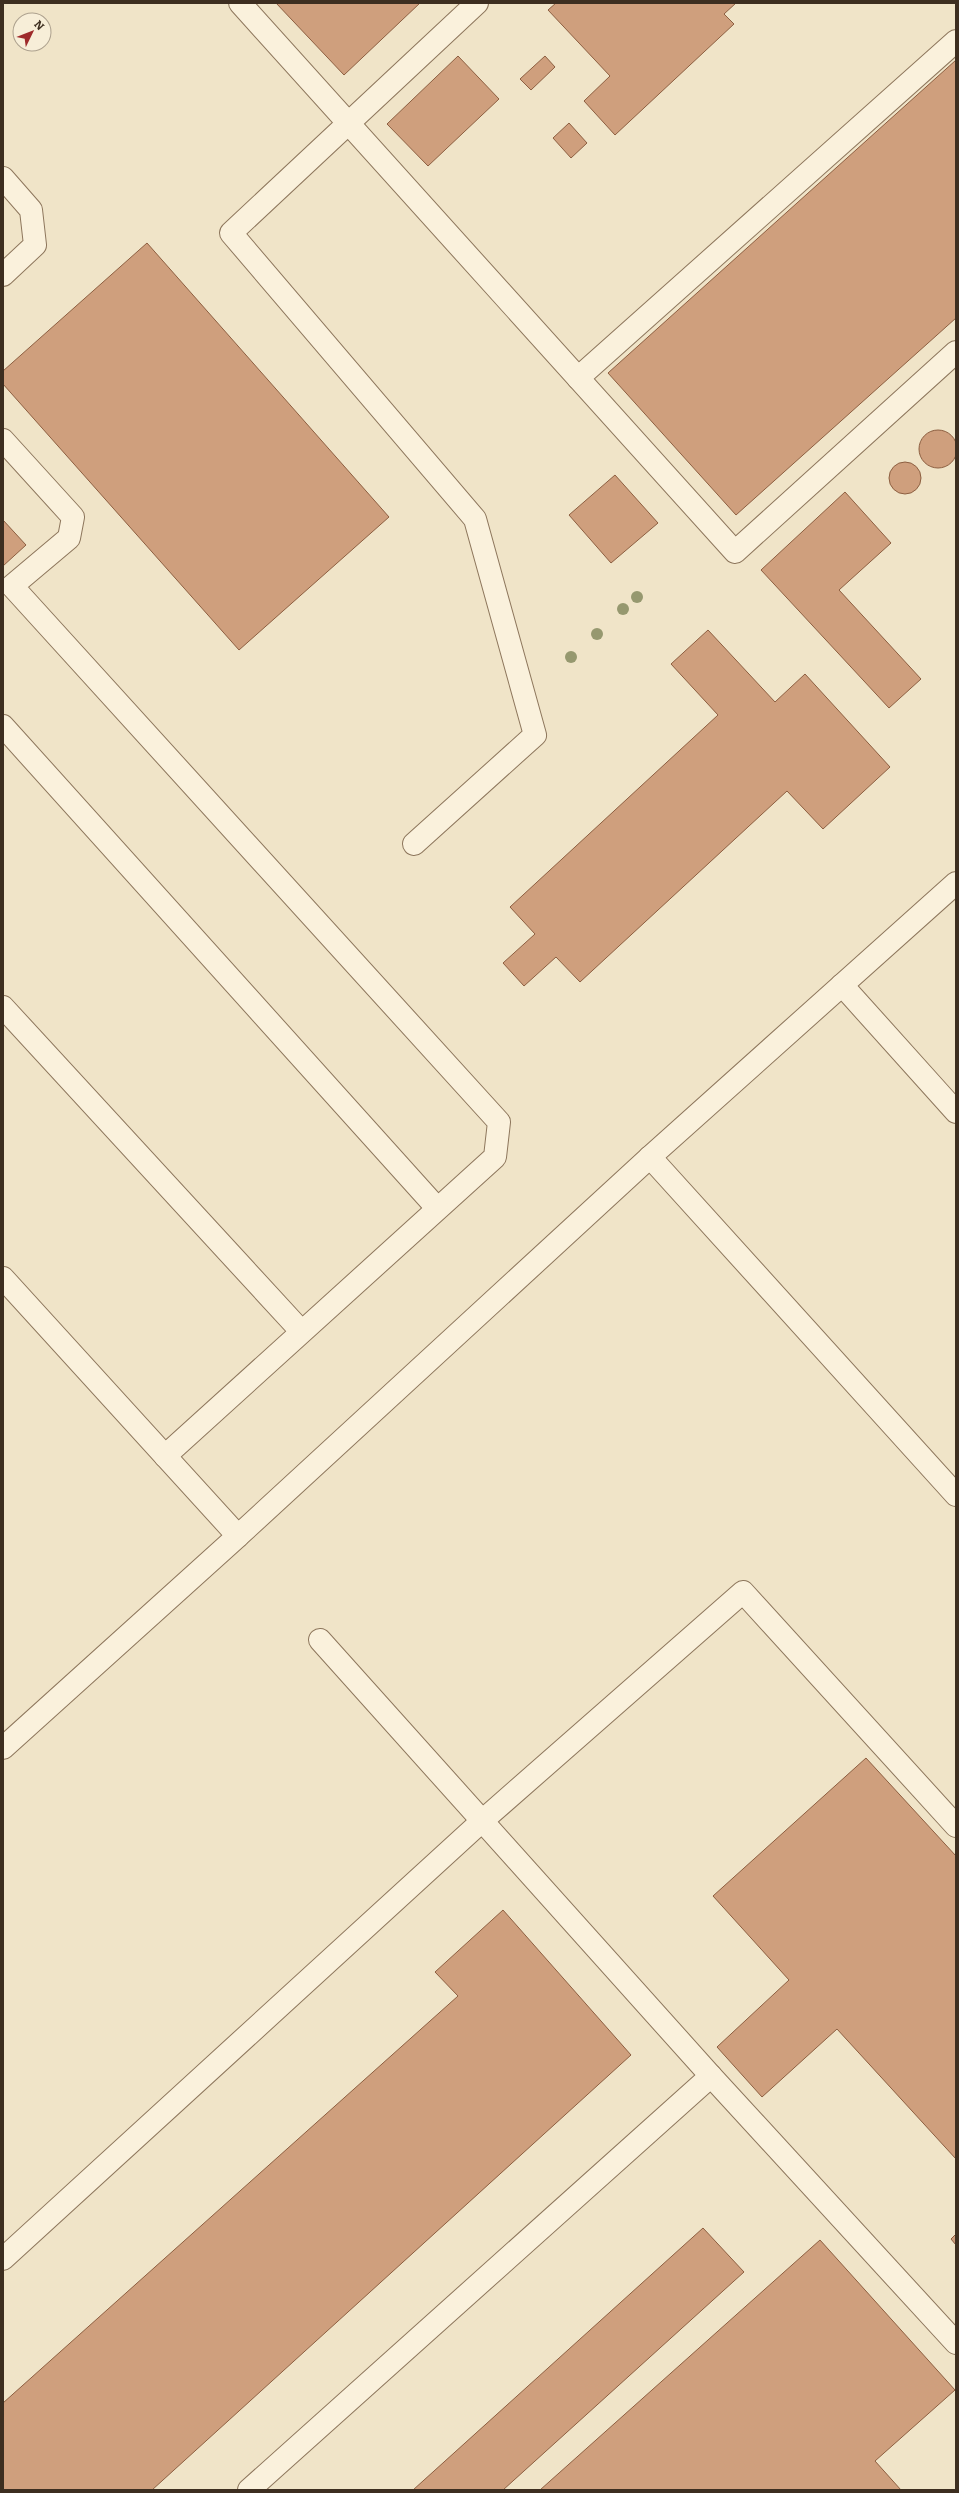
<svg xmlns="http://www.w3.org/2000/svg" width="959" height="2493" font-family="Bitter,serif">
  <rect width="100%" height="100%" fill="#f0e4c8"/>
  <g fill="#cf9f7d" stroke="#8d5f41">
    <polygon points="276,3 420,3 344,75"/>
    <polygon points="556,3 736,3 724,14 734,24 615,135 584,101 610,76 548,10"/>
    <polygon points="458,56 499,99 428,166 387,124"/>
    <polygon points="545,56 555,67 531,90 520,79"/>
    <polygon points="956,60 956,318 736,515 608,373"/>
    <polygon points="569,123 587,143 571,158 553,138"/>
    <polygon points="147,243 389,517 239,650 3,384 3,371"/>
    <circle cx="938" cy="449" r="19"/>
    <circle cx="905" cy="478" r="16"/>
    <polygon points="615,475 658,523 611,563 569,515"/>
    <polygon points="845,492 891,543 839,590 921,679 889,708 761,570"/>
    <polygon points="3,520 26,545 3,566"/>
    <polygon points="708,630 775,702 805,674 890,767 823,829 787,791 580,982 556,957 524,986 503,963 535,934 510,907 718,715 671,664"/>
    <polygon points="866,1758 956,1856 956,2159 837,2029 762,2097 717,2047 789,1980 713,1896"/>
    <polygon points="503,1910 631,2055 152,2490 3,2490 3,2403 458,1996 435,1972"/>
    <polygon points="703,2228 744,2272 503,2490 413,2490"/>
    <polygon points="956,2234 956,2245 951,2239"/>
    <polygon points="820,2240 955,2390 875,2461 901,2490 540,2490"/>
  </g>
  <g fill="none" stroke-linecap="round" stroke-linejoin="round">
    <g stroke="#8d765c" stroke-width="24">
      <g id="lane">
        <polyline points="240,3 735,552 956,352"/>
        <polyline points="578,378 956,41"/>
        <polyline points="414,844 535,735 475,519 231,233 477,3"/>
        <polyline points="320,1640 711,2076 956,2343"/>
        <polyline points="3,2259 482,1821 743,1592 956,1826"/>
        <polyline points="249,2490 711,2076"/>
      </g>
    </g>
    <g stroke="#8d765c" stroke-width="24">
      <g id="street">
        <polyline points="3,178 31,210 35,245 3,275"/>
        <polyline points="3,440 73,517 69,538 12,586 499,1122 495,1157 165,1456"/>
        <polyline points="3,726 437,1208"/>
        <polyline points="842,985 956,1112"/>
        <polyline points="3,1007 301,1331"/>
        <polyline points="650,1157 956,1495"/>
        <polyline points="3,1278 238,1536 3,1748"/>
        <polyline points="238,1536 650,1157 956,883"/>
      </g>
    </g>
    <use href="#lane" stroke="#faf1dc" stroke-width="22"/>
    <use href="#street" stroke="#faf1dc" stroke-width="22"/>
  </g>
  <g fill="#96986f">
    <circle cx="637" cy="597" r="6"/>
    <circle cx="623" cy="609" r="6"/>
    <circle cx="597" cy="634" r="6"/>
    <circle cx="571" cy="657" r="6"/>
  </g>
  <rect width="959" height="2493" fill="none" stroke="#3d2e20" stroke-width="8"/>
  <g transform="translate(32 32) rotate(47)"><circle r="19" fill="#f7eed8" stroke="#ada18e"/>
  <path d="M0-3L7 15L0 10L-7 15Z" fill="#9e2a2b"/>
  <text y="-6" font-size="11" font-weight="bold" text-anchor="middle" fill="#3d2e20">N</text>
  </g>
</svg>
